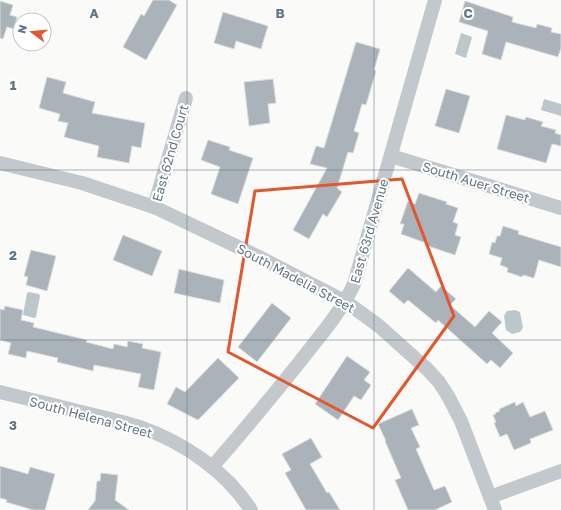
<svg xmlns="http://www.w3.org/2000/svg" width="561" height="510" font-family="'Golos Text',sans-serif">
  <rect width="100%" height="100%" fill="#fafaf8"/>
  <g fill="#bbc7cb">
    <polygon points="461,33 472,37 466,58 455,54"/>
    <polygon points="544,99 561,104 561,116 541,110"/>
    <polygon points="29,292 39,294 40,296 36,317 34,318 23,315 27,293"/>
    <polygon points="515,310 520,312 523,328 520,332 512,334 506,330 504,316 507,311"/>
  </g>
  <g fill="#aab3b9" stroke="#dcdcda">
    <polygon points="153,0 169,0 177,5 146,60 123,47 141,14 144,16"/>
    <polygon points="0,1 13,5 10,15 17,17 14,29 7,27 3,39 0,38"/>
    <polygon points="465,1 513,17 512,22 536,28 537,24 552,28 551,32 561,34 561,48 558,57 506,42 501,60 482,54 488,31 459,22"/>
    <polygon points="223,12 268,26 261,49 236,41 234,49 214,43"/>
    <polygon points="356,42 380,49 374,70 376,71 366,105 362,104 354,131 359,133 353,153 348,152 337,188 342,192 327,217 323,214 309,239 293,230 327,168 310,164 316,146 324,148"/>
    <polygon points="47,77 66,82 63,93 95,102 92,113 145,123 141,148 132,146 129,163 97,157 99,146 64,137 68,123 58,121 60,114 39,108"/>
    <polygon points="273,79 276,103 268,104 270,123 249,126 244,82"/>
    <polygon points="446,89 470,96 459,133 435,126"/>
    <polygon points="506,115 525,120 526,117 543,122 541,126 556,130 555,133 561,135 561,146 552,144 546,163 497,149"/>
    <polygon points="208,140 230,147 229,150 253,158 238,204 211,194 220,167 201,160"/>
    <polygon points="419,193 447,202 446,204 458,208 453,222 458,224 455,235 461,237 455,255 425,245 426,243 401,234 404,224 400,224 408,201 415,204"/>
    <polygon points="503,226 519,231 518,234 561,247 561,267 539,260 534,278 523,275 522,277 507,272 508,268 500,265 502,258 489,254 492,242 495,243 497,236 500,236"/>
    <polygon points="123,235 162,251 152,276 113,260"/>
    <polygon points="31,250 56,256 47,291 26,285 28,277 24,276"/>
    <polygon points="408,268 436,292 441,286 456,299 450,305 475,327 489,311 502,322 492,333 513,353 500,368 491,360 487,364 438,320 436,323 408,300 404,304 389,291"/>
    <polygon points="179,269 224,280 220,303 174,293"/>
    <polygon points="272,303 291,318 257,362 238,347"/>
    <polygon points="5,306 23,310 21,320 34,323 33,327 87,340 86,342 113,349 114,344 127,347 128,341 143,344 142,348 161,352 154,390 138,387 141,374 94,365 93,371 57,362 58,358 27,351 26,358 8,354 11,343 0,340 0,309 4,310"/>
    <polygon points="347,356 370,372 364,380 371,385 361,400 354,396 338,420 315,404"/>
    <polygon points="218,358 239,378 198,420 167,404 176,387 185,392"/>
    <polygon points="515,402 516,406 523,402 530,417 545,411 553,430 530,439 531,443 514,450 507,434 500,437 494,423 496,422 493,415 496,414 495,413 500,411 499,409"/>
    <polygon points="412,409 419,425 411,428 420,447 416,449 434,490 445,486 452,502 435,510 408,510 395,480 401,478 385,441 386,441 378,424"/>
    <polygon points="311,438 322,457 310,464 327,493 329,492 340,510 306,510 285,473 291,470 282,454"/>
    <polygon points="0,466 28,474 30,467 55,474 45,510 33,510 6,502 7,500 0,498"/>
    <polygon points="101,473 118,475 115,500 129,510 88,510 95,501 97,481 100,481"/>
  </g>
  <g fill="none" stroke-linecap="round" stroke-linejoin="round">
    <g stroke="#c3c8cc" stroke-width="14">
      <polyline points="391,156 561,208"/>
      <polyline points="0,163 82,183 154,207 259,257 346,302 379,326 427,369 439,382 448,396 461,421 495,510"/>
      <polyline points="154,207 186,98"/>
      <path d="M0,392C26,398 52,405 77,411C98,416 120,421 140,427C183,442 226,471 251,510"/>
      <path d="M212,467C241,434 270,399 298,364C318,338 340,314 354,284L435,0"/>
      <polyline points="490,497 561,471"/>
    </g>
  </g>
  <path fill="none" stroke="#e4572e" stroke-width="3" stroke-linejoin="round" d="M402,179L454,316L373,428L228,352L255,191Z"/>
  <path fill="none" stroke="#657683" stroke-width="1" stroke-opacity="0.55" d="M187,0V510M374,0V510M0,170H561M0,340H561"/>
  <g text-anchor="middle" stroke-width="4" stroke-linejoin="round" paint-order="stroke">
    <g font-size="13" fill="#657683" stroke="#fff">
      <text transform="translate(170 153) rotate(-74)" y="5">East 62nd Court</text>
      <text transform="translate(476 182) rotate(17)" y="5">South Auer Street</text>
      <text transform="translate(369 231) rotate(-74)" y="5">East 63rd Avenue</text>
      <text transform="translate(296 278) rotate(28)" y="5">South Madelia Street</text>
      <text transform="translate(91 417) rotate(15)" y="5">South Helena Street</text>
    </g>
  </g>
  <g font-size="13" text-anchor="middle" font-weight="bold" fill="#657683" stroke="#fff" stroke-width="4" stroke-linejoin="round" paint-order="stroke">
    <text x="94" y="18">A</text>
    <text x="280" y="18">B</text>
    <text x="468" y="18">C</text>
    <text x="13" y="90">1</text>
    <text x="13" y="260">2</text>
    <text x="13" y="430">3</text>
  </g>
  <g transform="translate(32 32) rotate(286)"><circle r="19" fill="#ffffff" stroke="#c1c8cd"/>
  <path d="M0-3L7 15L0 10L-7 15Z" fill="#e4572e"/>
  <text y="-6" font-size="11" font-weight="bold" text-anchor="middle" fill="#657683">N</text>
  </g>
</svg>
